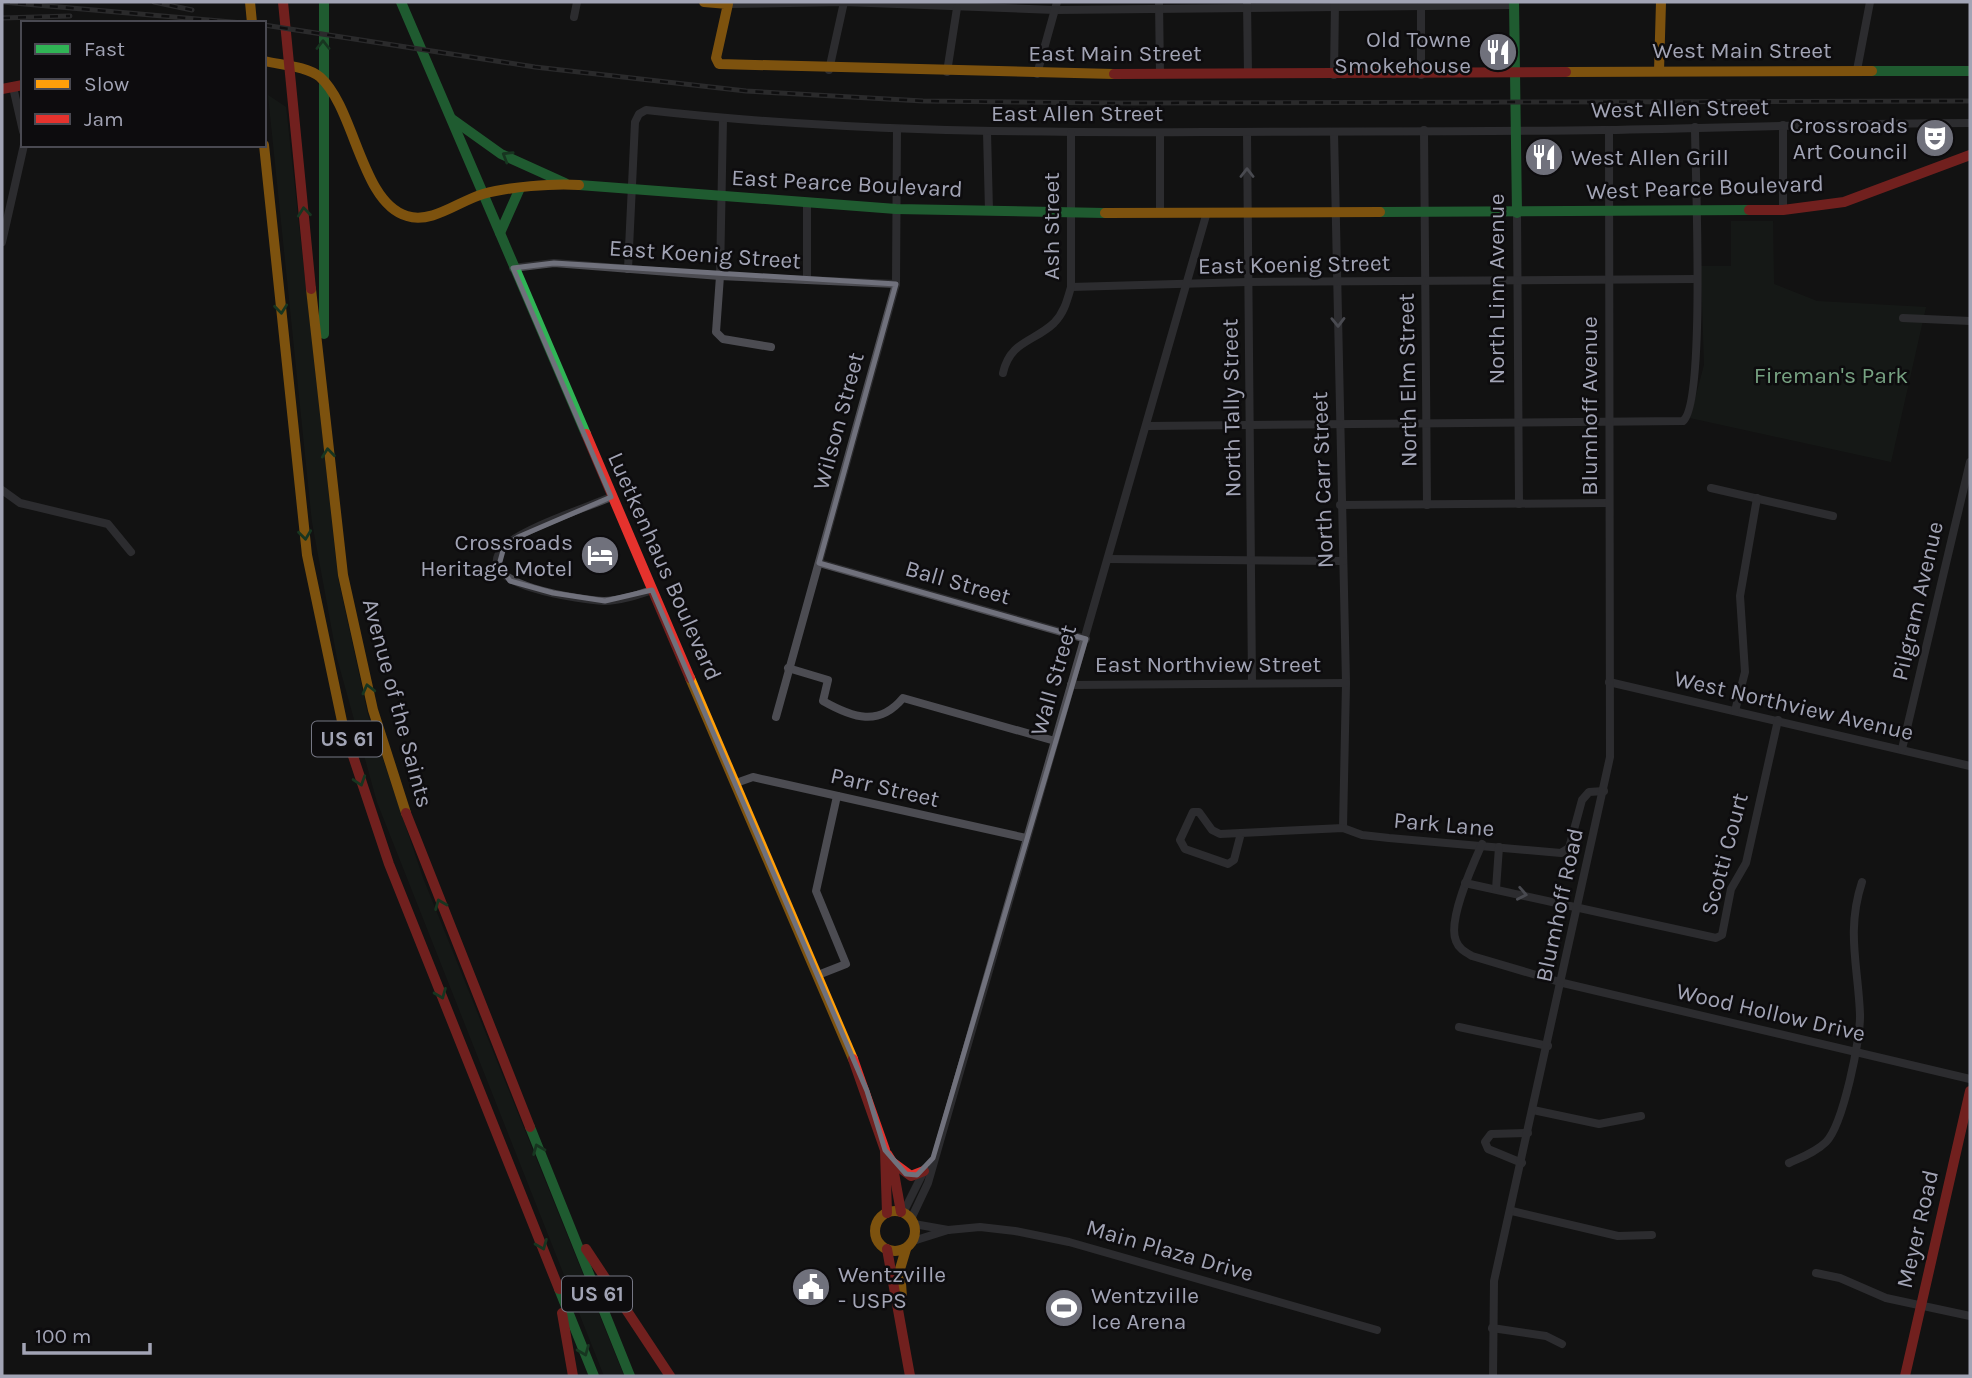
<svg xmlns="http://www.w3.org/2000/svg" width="1972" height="1378" font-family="Karla,sans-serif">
  <rect width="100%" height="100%" fill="#121212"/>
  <g fill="#1a211c">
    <polygon points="268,95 286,107 338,578 368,715 423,878 624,1376 604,1376 377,802 337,658 312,522"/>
    <polygon points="1731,221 1773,221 1774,284 1817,301 1926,307 1891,462 1690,418 1704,365 1701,266 1731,266"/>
  </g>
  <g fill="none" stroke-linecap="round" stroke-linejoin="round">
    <g stroke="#4c4c52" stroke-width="8">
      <polyline points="728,2 728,4 844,2 1055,10 1514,5"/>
      <polyline points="1159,2 1160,74"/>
      <polyline points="1247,2 1248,74"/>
      <polyline points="574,17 577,2"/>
      <polyline points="829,70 844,2"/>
      <polyline points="1857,70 1870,2"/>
      <polyline points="947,72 957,8"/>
      <polyline points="1037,74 1057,2"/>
      <polyline points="1334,75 1335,2"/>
      <polyline points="1421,75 1421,4"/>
      <polyline points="13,87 23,131"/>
      <polyline points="723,119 720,276 716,332 723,339 771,347"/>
      <polyline points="1783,125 1783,210"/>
      <polyline points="1424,130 1427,505"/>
      <polyline points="987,132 989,211"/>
      <polyline points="1247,132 1252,683"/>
      <polyline points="1334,132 1346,683 1343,828"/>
      <polyline points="1160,134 1160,213"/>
      <polyline points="807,203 807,280"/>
      <polyline points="1517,213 1519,504"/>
      <polyline points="2,242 24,145"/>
      <polyline points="513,268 554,263 720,276 896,284"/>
      <path d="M628,269L635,122L639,114L646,110C831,131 1018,133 1204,132C1337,131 1471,132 1604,130C1726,128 1848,123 1970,123"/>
      <polyline points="1071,287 1247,282 1696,279"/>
      <polyline points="1903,318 1970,321"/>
      <path d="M1003,373C1010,341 1034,342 1054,323C1064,313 1067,301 1071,287V133"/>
      <path d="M1147,426L1683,421C1706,403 1695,169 1695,127"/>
      <polyline points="1711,488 1833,516"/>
      <polyline points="2,490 20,503 108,524 131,552"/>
      <path d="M611,497C585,508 521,529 504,547C467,586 586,600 604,601C620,601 637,595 652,590"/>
      <polyline points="1340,505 1609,503"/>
      <polyline points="1108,559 1343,561"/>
      <polyline points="819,563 1086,639"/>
      <path d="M788,668L828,680L823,701C853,718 879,727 903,698L1055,741"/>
      <polyline points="1609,682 1970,766"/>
      <polyline points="1071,685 1346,683"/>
      <polyline points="1735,711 1745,672 1740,596 1757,498"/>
      <polyline points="776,717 896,284 897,129"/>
      <polyline points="1902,749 1970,462"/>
      <polyline points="736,783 753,777 766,780 1026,838"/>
      <polyline points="1241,833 1234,860 1228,864 1185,849 1180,840 1193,812 1199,812 1212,830 1220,834 1343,828 1362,835 1389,838 1561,853 1569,848 1582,800 1589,792 1604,791"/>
      <path d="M1482,844C1473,864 1447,921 1456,941C1459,949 1465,952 1472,956L1563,983L1970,1079"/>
      <polyline points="1465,883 1716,938 1722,935 1731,889 1746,863 1778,720"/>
      <polyline points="1496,889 1499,847"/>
      <polyline points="818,975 846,964 816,891 837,796"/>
      <polyline points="1459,1027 1548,1046"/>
      <polyline points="1533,1110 1599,1124 1641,1116"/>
      <polyline points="1522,1163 1488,1149 1485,1142 1491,1134 1528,1133"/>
      <path d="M1789,1163C1802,1157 1816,1152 1826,1142C1843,1125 1861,1038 1860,1014C1858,965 1846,931 1862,882"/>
      <polyline points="1512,1211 1618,1236 1652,1235"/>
      <polyline points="903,1213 925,1169"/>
      <polyline points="911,1219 928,1183 1207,212"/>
      <polyline points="914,1224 948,1230"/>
      <polyline points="913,1241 948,1230 980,1227 1015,1231 1069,1242 1377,1330"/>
      <polyline points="1816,1273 1840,1278 1886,1298 1970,1316"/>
      <polyline points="1492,1328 1546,1336 1562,1344"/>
      <polyline points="1493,1376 1494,1281 1610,757 1609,130"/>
    </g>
    <g stroke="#30b455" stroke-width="10">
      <polyline points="324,2 324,334"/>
      <polyline points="401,2 586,434"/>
      <polyline points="1514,2 1517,213"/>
      <polyline points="1872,71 1970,71"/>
      <polyline points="452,119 501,154 565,183"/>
      <polyline points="579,185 896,209 1105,213"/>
      <polyline points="1380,212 1749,210"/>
      <polyline points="500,233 520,188"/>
      <polyline points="530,1127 630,1376"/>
      <polyline points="559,1289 594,1376"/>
    </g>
    <g stroke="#ff9f0a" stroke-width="10">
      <polyline points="250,2 252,23"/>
      <polyline points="704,2 728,4 716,58 719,64 1114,74"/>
      <path d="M264,61C281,65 307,66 320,77C355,108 361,203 407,216C432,224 459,201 483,194C508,187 553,183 579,185"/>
      <polyline points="1659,71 1661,2"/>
      <polyline points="1566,72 1872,71"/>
      <polyline points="264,145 307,555 343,726"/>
      <polyline points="1105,213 1380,212"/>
      <polyline points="311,289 343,575 373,710 406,813"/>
      <polyline points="690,678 853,1059"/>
      <circle cx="895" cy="1231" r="20"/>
      <polyline points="902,1297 900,1269 906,1249"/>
    </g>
    <g stroke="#e5322d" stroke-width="10">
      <polyline points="283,2 311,289"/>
      <polyline points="1114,74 1566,72"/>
      <polyline points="2,89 23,85"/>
      <polyline points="1749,210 1783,210 1844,202 1970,155"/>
      <polyline points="586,434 690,678"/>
      <polyline points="343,726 389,864 559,1289"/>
      <polyline points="406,813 530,1127"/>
      <polyline points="853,1059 885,1150 887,1213"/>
      <polyline points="887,1154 892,1162 901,1212"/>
      <polyline points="892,1162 911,1176 924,1171"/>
      <polyline points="586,1249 670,1376"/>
      <polyline points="887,1249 910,1376"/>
      <polyline points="562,1313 573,1376"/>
      <polyline points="1905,1376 1970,1091"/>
    </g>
    <g stroke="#47474b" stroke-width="5">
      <g id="rail">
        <polyline points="2,2 243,23"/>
        <polyline points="154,2 192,10"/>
        <polyline points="2,18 70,16"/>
        <polyline points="264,25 535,67 746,91 923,101 1119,103 1970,101"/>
      </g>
    </g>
    <use href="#rail" stroke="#0d0c0e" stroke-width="2.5" stroke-dasharray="8" stroke-linecap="butt"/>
  </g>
  <defs><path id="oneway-chevron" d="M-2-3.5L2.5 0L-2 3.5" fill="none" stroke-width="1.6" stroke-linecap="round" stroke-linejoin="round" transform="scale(1.75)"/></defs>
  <g stroke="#1e6032">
    <use href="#oneway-chevron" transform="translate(323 45) rotate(-90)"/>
    <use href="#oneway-chevron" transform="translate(507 156) rotate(-149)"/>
    <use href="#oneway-chevron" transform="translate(304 212) rotate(-96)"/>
    <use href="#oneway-chevron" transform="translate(281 309) rotate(84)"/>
    <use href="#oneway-chevron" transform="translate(328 453) rotate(-96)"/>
    <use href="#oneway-chevron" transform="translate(305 535) rotate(83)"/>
    <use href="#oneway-chevron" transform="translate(368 689) rotate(-104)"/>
    <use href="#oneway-chevron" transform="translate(360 781) rotate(72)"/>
    <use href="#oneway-chevron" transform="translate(440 904) rotate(-112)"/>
    <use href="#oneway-chevron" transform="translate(441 994) rotate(68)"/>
    <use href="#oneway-chevron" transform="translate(538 1149) rotate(-112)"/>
    <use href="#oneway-chevron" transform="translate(542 1245) rotate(68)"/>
    <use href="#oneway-chevron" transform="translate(584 1351) rotate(68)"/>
  </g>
  <g stroke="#8c8e9c">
    <use href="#oneway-chevron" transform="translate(1247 173) rotate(-90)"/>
    <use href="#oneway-chevron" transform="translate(1338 322) rotate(89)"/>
    <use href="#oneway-chevron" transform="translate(1522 894) rotate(11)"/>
  </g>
  <path d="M0 0H1972V1378H0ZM554,263L896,284L819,563L1086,639L933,1158L917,1175L906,1174L885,1150L867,1091L652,590L605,601L553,593L510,581L499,565L504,547L518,537L611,497L513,268Z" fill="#121212" fill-opacity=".55" fill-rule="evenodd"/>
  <path fill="none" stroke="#70717c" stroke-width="5" stroke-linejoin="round" d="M554,263L896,284L819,563L1086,639L933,1158L917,1175L906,1174L885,1150L867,1091L652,590L605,601L553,593L510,581L499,565L504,547L518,537L611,497L513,268Z"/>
  <defs>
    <g id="restaurant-disc" transform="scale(2.0125)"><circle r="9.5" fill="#70717c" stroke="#0d0c0e"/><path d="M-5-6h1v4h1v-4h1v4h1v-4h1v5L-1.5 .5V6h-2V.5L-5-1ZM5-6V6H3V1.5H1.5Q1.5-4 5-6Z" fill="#fff"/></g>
    <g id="theatre-disc" transform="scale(2.0125)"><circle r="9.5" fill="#70717c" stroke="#0d0c0e"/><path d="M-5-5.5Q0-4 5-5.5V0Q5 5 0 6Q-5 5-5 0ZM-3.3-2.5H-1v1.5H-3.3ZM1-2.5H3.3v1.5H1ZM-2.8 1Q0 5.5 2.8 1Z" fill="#fff"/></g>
    <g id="hotel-disc" transform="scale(2.0125)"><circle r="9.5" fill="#70717c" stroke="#0d0c0e"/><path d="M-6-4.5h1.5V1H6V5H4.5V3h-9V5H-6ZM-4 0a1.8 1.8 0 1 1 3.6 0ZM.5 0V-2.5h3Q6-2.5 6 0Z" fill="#fff"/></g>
    <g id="civic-disc" transform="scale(2.0125)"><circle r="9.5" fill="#70717c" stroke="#0d0c0e"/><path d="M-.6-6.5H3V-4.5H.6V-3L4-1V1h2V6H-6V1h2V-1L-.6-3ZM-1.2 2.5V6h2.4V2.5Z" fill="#fff"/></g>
    <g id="stadium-disc" transform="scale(2.0125)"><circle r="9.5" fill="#70717c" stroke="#0d0c0e"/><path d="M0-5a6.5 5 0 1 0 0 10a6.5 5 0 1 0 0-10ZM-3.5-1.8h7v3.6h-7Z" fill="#fff"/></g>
  </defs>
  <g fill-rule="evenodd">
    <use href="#restaurant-disc" x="1498" y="52"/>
    <use href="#theatre-disc" x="1935" y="138"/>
    <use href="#restaurant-disc" x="1544" y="157"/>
    <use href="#hotel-disc" x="600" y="555"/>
    <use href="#civic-disc" x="811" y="1287"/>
    <use href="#stadium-disc" x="1064" y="1308"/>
  </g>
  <g text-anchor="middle" stroke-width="5" stroke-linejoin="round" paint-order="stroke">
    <g fill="#0d0c0e" stroke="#757683" stroke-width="2">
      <rect x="312" y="721.5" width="70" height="35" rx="5"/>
      <rect x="562" y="1276.5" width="70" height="35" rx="5"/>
    </g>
    <g font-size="21" font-weight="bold" fill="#a2a4b5">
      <text x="347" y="746">US 61</text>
      <text x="597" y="1301">US 61</text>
    </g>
    <g font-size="23" fill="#a2a4b5" stroke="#0d0c0e" text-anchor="end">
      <text x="1471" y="47">Old Towne<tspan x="1471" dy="26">Smokehouse</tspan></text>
      <text x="1908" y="133">Crossroads<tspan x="1908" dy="26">Art Council</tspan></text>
      <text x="1571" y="165" text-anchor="start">West Allen Grill</text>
      <text x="573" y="550">Crossroads<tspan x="573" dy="26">Heritage Motel</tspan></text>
      <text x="838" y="1282" text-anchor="start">Wentzville<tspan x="838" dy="26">- USPS</tspan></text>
      <text x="1091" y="1303" text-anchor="start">Wentzville<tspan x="1091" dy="26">Ice Arena</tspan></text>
    </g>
    <g font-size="23" fill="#a2a4b5" stroke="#0d0c0e">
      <text x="1742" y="58">West Main Street</text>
      <text x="1115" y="61">East Main Street</text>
      <text transform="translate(1680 108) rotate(-1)" y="8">West Allen Street</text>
      <text x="1077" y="121">East Allen Street</text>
      <text transform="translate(847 183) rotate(3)" y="8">East Pearce Boulevard</text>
      <text transform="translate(1705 187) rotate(-2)" y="8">West Pearce Boulevard</text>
      <text transform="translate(1051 226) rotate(-90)" y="8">Ash Street</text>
      <text transform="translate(705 254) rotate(4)" y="8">East Koenig Street</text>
      <text transform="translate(1294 264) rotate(-1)" y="8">East Koenig Street</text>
      <text transform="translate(1496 289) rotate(-90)" y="8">North Linn Avenue</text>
      <text transform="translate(1407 380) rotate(-91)" y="8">North Elm Street</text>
      <text transform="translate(1589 406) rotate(-90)" y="8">Blumhoff Avenue</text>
      <text transform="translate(1231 408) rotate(-91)" y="8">North Tally Street</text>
      <text transform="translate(838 421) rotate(-75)" y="8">Wilson Street</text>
      <text transform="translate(1322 480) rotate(-92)" y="8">North Carr Street</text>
      <text transform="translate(665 566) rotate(66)" y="8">Luetkenhaus Boulevard</text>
      <text transform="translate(958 582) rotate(16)" y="8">Ball Street</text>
      <text transform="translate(1917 601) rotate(-77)" y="8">Pilgram Avenue</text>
      <text x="1208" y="672">East Northview Street</text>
      <text transform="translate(1053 680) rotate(-74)" y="8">Wall Street</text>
      <text transform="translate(398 703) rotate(75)" y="8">Avenue of the Saints</text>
      <text transform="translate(1794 705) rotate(13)" y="8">West Northview Avenue</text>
      <text transform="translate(885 787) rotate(13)" y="8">Parr Street</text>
      <text transform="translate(1444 824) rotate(5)" y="8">Park Lane</text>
      <text transform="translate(1724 854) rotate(-75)" y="8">Scotti Court</text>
      <text transform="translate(1559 905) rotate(-78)" y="8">Blumhoff Road</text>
      <text transform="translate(1771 1012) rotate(13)" y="8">Wood Hollow Drive</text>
      <text transform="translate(1917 1229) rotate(-77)" y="8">Meyer Road</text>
      <text transform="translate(1170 1250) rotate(16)" y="8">Main Plaza Drive</text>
    </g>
    <g font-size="23" fill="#77a282" stroke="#0d0c0e">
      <text x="1831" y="383">Fireman's Park</text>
    </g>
  </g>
  <rect width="1972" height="1378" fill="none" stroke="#a2a4b5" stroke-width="7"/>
  <rect x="21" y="21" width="245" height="126" fill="#0d0c0e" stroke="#494951" stroke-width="2"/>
  <rect x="35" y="44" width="35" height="10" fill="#30b455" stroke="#494951" stroke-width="2"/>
  <text x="84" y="56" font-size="21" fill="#a2a4b5">Fast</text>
  <rect x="35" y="79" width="35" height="10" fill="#ff9f0a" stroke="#494951" stroke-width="2"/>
  <text x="84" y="91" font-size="21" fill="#a2a4b5">Slow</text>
  <rect x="35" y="114" width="35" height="10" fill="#e5322d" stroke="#494951" stroke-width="2"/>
  <text x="84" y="126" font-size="21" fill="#a2a4b5">Jam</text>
  <path d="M24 1343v10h126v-10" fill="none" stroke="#a2a4b5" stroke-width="3.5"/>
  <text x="35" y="1343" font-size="21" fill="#a2a4b5" stroke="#0d0c0e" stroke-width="5" paint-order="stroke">100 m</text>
</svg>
